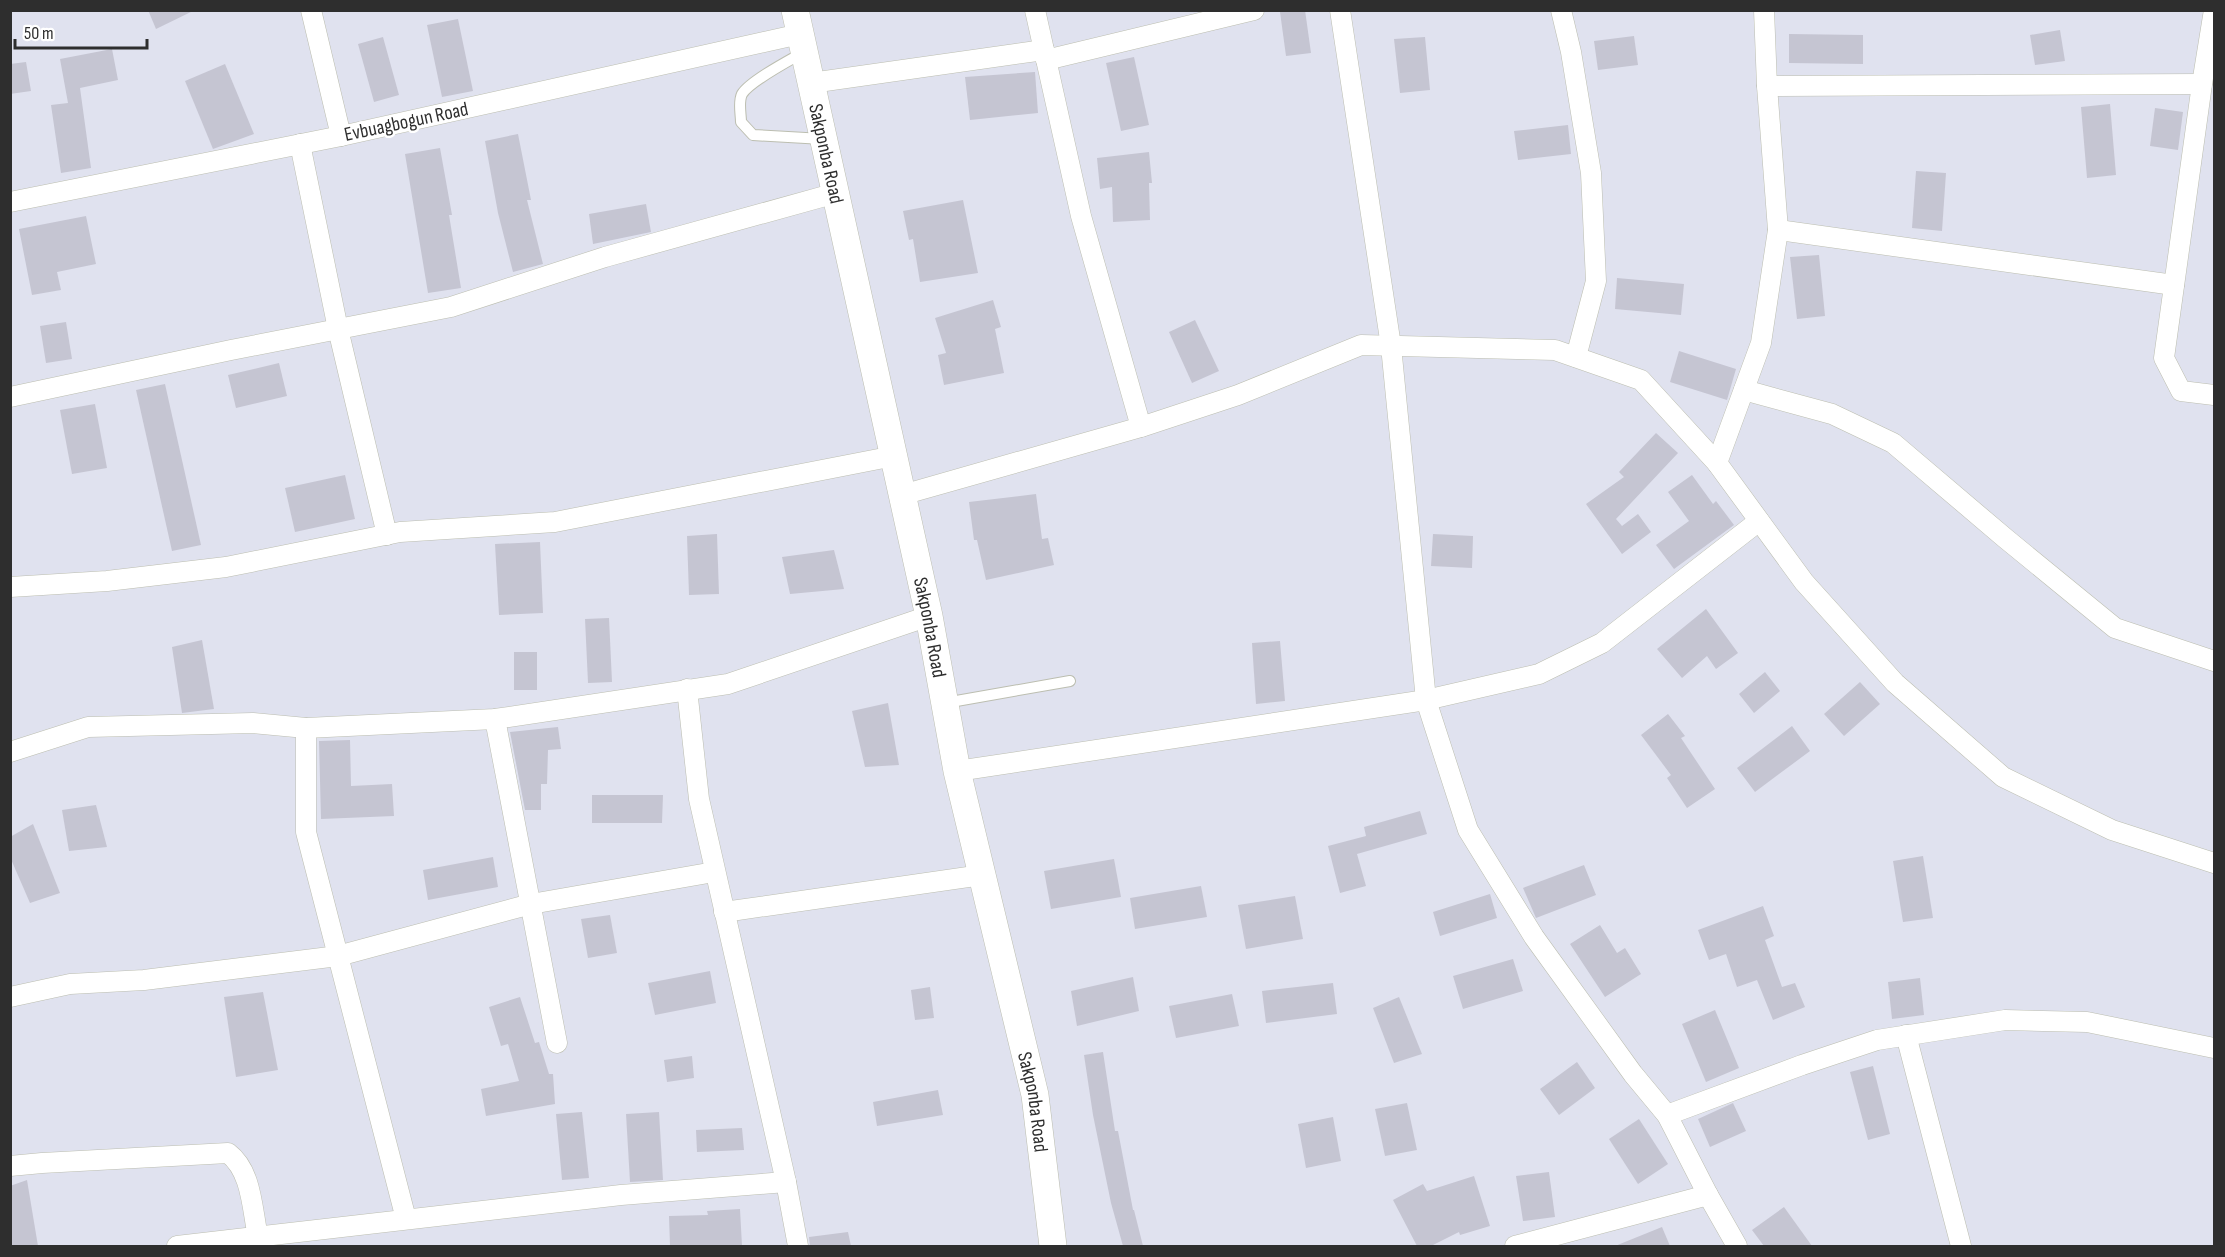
<svg xmlns="http://www.w3.org/2000/svg" width="2225" height="1257" font-family="'Sofia Sans Condensed',sans-serif">
  <rect width="100%" height="100%" fill="#e0e2ef"/>
  <g fill="#c5c5d2">
    <polygon points="148,10 195,10 156,29"/>
    <polygon points="1288,10 1305,10 1311,53 1286,56 1280,12"/>
    <polygon points="458,19 473,91 442,97 427,25"/>
    <polygon points="2060,30 2065,61 2035,65 2030,35"/>
    <polygon points="1789,34 1863,35 1863,64 1789,63"/>
    <polygon points="1634,36 1638,65 1598,70 1594,41"/>
    <polygon points="383,37 399,95 374,102 358,44"/>
    <polygon points="1425,37 1430,90 1400,93 1394,39"/>
    <polygon points="112,49 118,80 80,88 91,168 61,173 51,105 68,103 60,59"/>
    <polygon points="1134,57 1149,125 1121,131 1106,63"/>
    <polygon points="26,62 31,91 10,94 10,64"/>
    <polygon points="225,64 254,134 213,149 185,81"/>
    <polygon points="1035,72 1038,113 970,120 965,77"/>
    <polygon points="2110,104 2116,175 2087,178 2081,107"/>
    <polygon points="2155,108 2183,112 2178,150 2150,146"/>
    <polygon points="1568,125 1571,154 1518,160 1514,131"/>
    <polygon points="518,134 531,200 527,200 543,264 513,272 498,213 485,141"/>
    <polygon points="440,148 452,215 449,215 461,288 428,293 405,154"/>
    <polygon points="1149,152 1152,183 1149,183 1150,220 1113,222 1112,187 1100,189 1097,158"/>
    <polygon points="1916,171 1946,173 1942,231 1912,228"/>
    <polygon points="963,200 978,273 920,282 913,239 909,240 903,211"/>
    <polygon points="646,204 651,232 593,244 589,214"/>
    <polygon points="86,216 96,264 57,272 61,290 32,295 19,229"/>
    <polygon points="1819,255 1825,316 1797,319 1790,257"/>
    <polygon points="1617,278 1684,284 1681,315 1615,309"/>
    <polygon points="993,300 1001,327 995,329 1004,373 944,385 938,355 946,353 935,318"/>
    <polygon points="1195,320 1219,371 1192,383 1169,332"/>
    <polygon points="66,322 72,359 46,363 40,326"/>
    <polygon points="1679,351 1736,369 1727,400 1670,382"/>
    <polygon points="279,363 287,396 236,408 228,375"/>
    <polygon points="165,384 201,545 172,551 136,390"/>
    <polygon points="95,404 107,468 72,474 60,410"/>
    <polygon points="1656,433 1678,453 1616,519 1622,526 1638,514 1651,532 1622,554 1586,504 1624,477 1619,472"/>
    <polygon points="345,475 355,519 295,532 285,488"/>
    <polygon points="1692,475 1713,504 1716,501 1734,525 1674,569 1656,545 1689,521 1668,492"/>
    <polygon points="1036,494 1042,539 1048,538 1054,565 986,580 977,540 974,540 969,502"/>
    <polygon points="717,534 719,594 689,595 687,536"/>
    <polygon points="1433,534 1473,536 1472,568 1431,566"/>
    <polygon points="540,542 543,613 499,615 495,544"/>
    <polygon points="834,550 844,589 790,594 782,557"/>
    <polygon points="1706,609 1738,653 1716,669 1707,656 1682,678 1657,649"/>
    <polygon points="609,618 612,682 588,683 585,619"/>
    <polygon points="202,640 214,709 182,713 172,647"/>
    <polygon points="1280,641 1285,701 1256,704 1252,643"/>
    <rect x="514" y="652" width="23" height="38"/>
    <polygon points="1765,672 1780,691 1754,713 1739,694"/>
    <polygon points="1860,682 1880,704 1844,736 1824,714"/>
    <polygon points="888,703 899,765 865,767 852,711"/>
    <polygon points="1668,714 1685,736 1681,738 1715,789 1687,808 1667,778 1671,775 1641,735"/>
    <polygon points="1792,726 1810,751 1755,792 1737,768"/>
    <polygon points="558,727 561,749 548,750 547,784 541,784 541,810 525,810 510,732"/>
    <polygon points="350,740 351,786 392,784 394,816 321,819 319,741"/>
    <polygon points="592,795 663,795 662,823 592,823"/>
    <polygon points="96,805 107,847 69,851 62,810"/>
    <polygon points="1420,811 1427,834 1357,854 1366,886 1340,893 1328,846 1366,836 1364,827"/>
    <polygon points="33,824 60,893 30,903 10,857 10,837"/>
    <polygon points="1923,856 1933,918 1903,922 1893,861"/>
    <polygon points="493,857 498,887 428,900 423,870"/>
    <polygon points="1114,859 1121,897 1051,909 1044,871"/>
    <polygon points="1584,865 1596,895 1536,918 1523,888"/>
    <polygon points="1201,886 1207,917 1135,929 1130,898"/>
    <polygon points="1490,894 1497,918 1440,936 1433,912"/>
    <polygon points="1295,896 1303,939 1246,949 1238,905"/>
    <polygon points="1763,906 1774,936 1765,940 1782,987 1795,983 1805,1007 1773,1020 1757,980 1737,987 1726,954 1709,960 1698,930"/>
    <polygon points="610,915 617,953 588,958 581,919"/>
    <polygon points="1600,925 1617,953 1625,948 1641,974 1605,997 1570,944"/>
    <polygon points="1513,959 1523,991 1463,1009 1453,976"/>
    <polygon points="710,971 716,1003 655,1015 648,983"/>
    <polygon points="1133,977 1139,1011 1077,1026 1071,991"/>
    <polygon points="1920,978 1924,1015 1892,1019 1888,982"/>
    <polygon points="1333,983 1337,1014 1266,1023 1262,991"/>
    <polygon points="930,987 934,1018 915,1020 911,990"/>
    <polygon points="263,992 278,1070 236,1077 224,997"/>
    <polygon points="1232,994 1239,1026 1176,1038 1169,1006"/>
    <polygon points="520,997 535,1043 539,1042 549,1074 553,1074 555,1104 486,1116 481,1089 519,1081 508,1044 501,1046 489,1007"/>
    <polygon points="1399,997 1422,1054 1394,1063 1373,1008"/>
    <polygon points="1715,1010 1739,1068 1706,1082 1682,1024"/>
    <polygon points="1103,1052 1115,1131 1118,1131 1133,1210 1134,1210 1143,1246 1123,1246 1111,1203 1093,1115 1084,1055"/>
    <polygon points="692,1056 694,1078 667,1082 664,1060"/>
    <polygon points="1577,1062 1595,1088 1559,1115 1540,1089"/>
    <polygon points="1873,1066 1890,1134 1868,1140 1850,1072"/>
    <polygon points="938,1090 943,1115 877,1126 873,1102"/>
    <polygon points="1407,1103 1417,1150 1385,1156 1375,1109"/>
    <polygon points="1733,1103 1746,1131 1710,1147 1698,1119"/>
    <polygon points="582,1112 589,1178 562,1180 556,1114"/>
    <polygon points="659,1112 663,1180 630,1182 626,1114"/>
    <polygon points="1333,1117 1341,1161 1306,1168 1298,1124"/>
    <polygon points="1639,1119 1668,1164 1638,1184 1609,1139"/>
    <polygon points="742,1128 744,1150 697,1152 696,1130"/>
    <polygon points="1549,1172 1555,1217 1523,1221 1516,1176"/>
    <polygon points="1474,1176 1490,1226 1460,1235 1459,1232 1431,1246 1417,1246 1393,1200 1423,1184 1427,1191"/>
    <polygon points="27,1180 38,1246 10,1246 10,1186"/>
    <polygon points="1784,1207 1812,1246 1764,1246 1752,1230"/>
    <polygon points="740,1209 742,1246 670,1246 669,1216 708,1215 707,1211"/>
    <polygon points="1662,1227 1670,1246 1615,1246"/>
    <polygon points="848,1232 851,1246 810,1246 809,1237"/>
  </g>
  <g fill="none" stroke-linecap="round" stroke-linejoin="round">
    <g stroke="#bcbeb0" stroke-width="12">
      <g id="service">
        <path d="M804,52C790,60 750,81 742,94C738,102 741,114 741,122L753,135L823,139"/>
        <polyline points="945,703 1070,681"/>
      </g>
    </g>
    <g stroke="#bcbeb0" stroke-width="21">
      <g id="minor">
        <polyline points="311,10 341,136"/>
        <polyline points="1035,10 1081,216 1141,427"/>
        <polyline points="1340,10 1391,346 1426,700 1468,830 1534,937 1633,1074 1667,1115 1708,1195 1737,1246"/>
        <polyline points="1561,10 1571,52 1591,173 1596,281 1576,357"/>
        <polyline points="2214,10 2202,84 2164,358 2181,391 2214,395"/>
        <polyline points="1046,60 1254,10"/>
        <polyline points="811,83 1044,50"/>
        <polyline points="1767,86 2202,84"/>
        <polyline points="300,144 338,329 387,535"/>
        <polyline points="10,202 341,136 800,34"/>
        <polyline points="1778,230 2174,285"/>
        <polyline points="1744,390 1832,414 1893,443 2005,538 2115,628 2214,661"/>
        <polyline points="10,397 231,350 451,307 605,257 836,193"/>
        <polyline points="1717,463 1761,343 1778,230 1767,86 1764,10"/>
        <polyline points="902,495 1141,427 1238,395 1361,345 1555,350 1641,380 1717,463 1804,582 1895,683 2003,777 2112,830 2214,863"/>
        <polyline points="10,587 107,581 226,567 400,532 555,522 894,456"/>
        <polyline points="687,689 699,799 786,1182 798,1246"/>
        <polyline points="495,719 557,1043"/>
        <polyline points="306,728 306,832 406,1219"/>
        <polyline points="10,752 88,727 253,723 306,728 495,719 728,684 929,616"/>
        <polyline points="957,771 1426,700 1539,674 1602,643 1759,521"/>
        <polyline points="724,912 982,875"/>
        <polyline points="10,997 70,984 144,980 338,956 531,904 714,872"/>
        <polyline points="1906,1035 1961,1246"/>
        <polyline points="1667,1115 1802,1065 1877,1040 2005,1020 2087,1022 2214,1048"/>
        <path d="M10,1166L42,1163L228,1153C252,1171 252,1209 258,1237"/>
        <polyline points="177,1246 621,1195 786,1182"/>
        <polyline points="1515,1246 1708,1195"/>
      </g>
    </g>
    <g stroke="#bcbeb0" stroke-width="28">
      <g id="secondary">
        <path id="s1" d="M795,10L929,616L957,771L1035,1095L1053,1246"/>
      </g>
    </g>
    <use href="#service" stroke="#fff" stroke-width="10"/>
    <use href="#minor" stroke="#fff" stroke-width="20"/>
    <use href="#secondary" stroke="#fff" stroke-width="27"/>
  </g>
  <g text-anchor="middle" stroke-width="5" stroke-linejoin="round" paint-order="stroke">
    <g font-size="20" fill="#2e2e2e" stroke="#fff">
      <text transform="translate(406 121) rotate(-12)" y="7">Evbuagbogun Road</text>
      <text dy="7" stroke="none"><textPath href="#s1" startOffset="147">Sakponba Road</textPath></text>
      <text dy="7" stroke="none"><textPath href="#s1" startOffset="632">Sakponba Road</textPath></text>
      <text dy="7" stroke="none"><textPath href="#s1" startOffset="1118">Sakponba Road</textPath></text>
    </g>
  </g>
  <rect width="2225" height="1257" fill="none" stroke="#2e2e2e" stroke-width="24"/>
  <path d="M15 39v9h132v-9" fill="none" stroke="#2e2e2e" stroke-width="3"/>
  <text x="24" y="39" font-size="18" fill="#2e2e2e" stroke="#ffffff" stroke-width="4.5" paint-order="stroke">50 m</text>
</svg>
